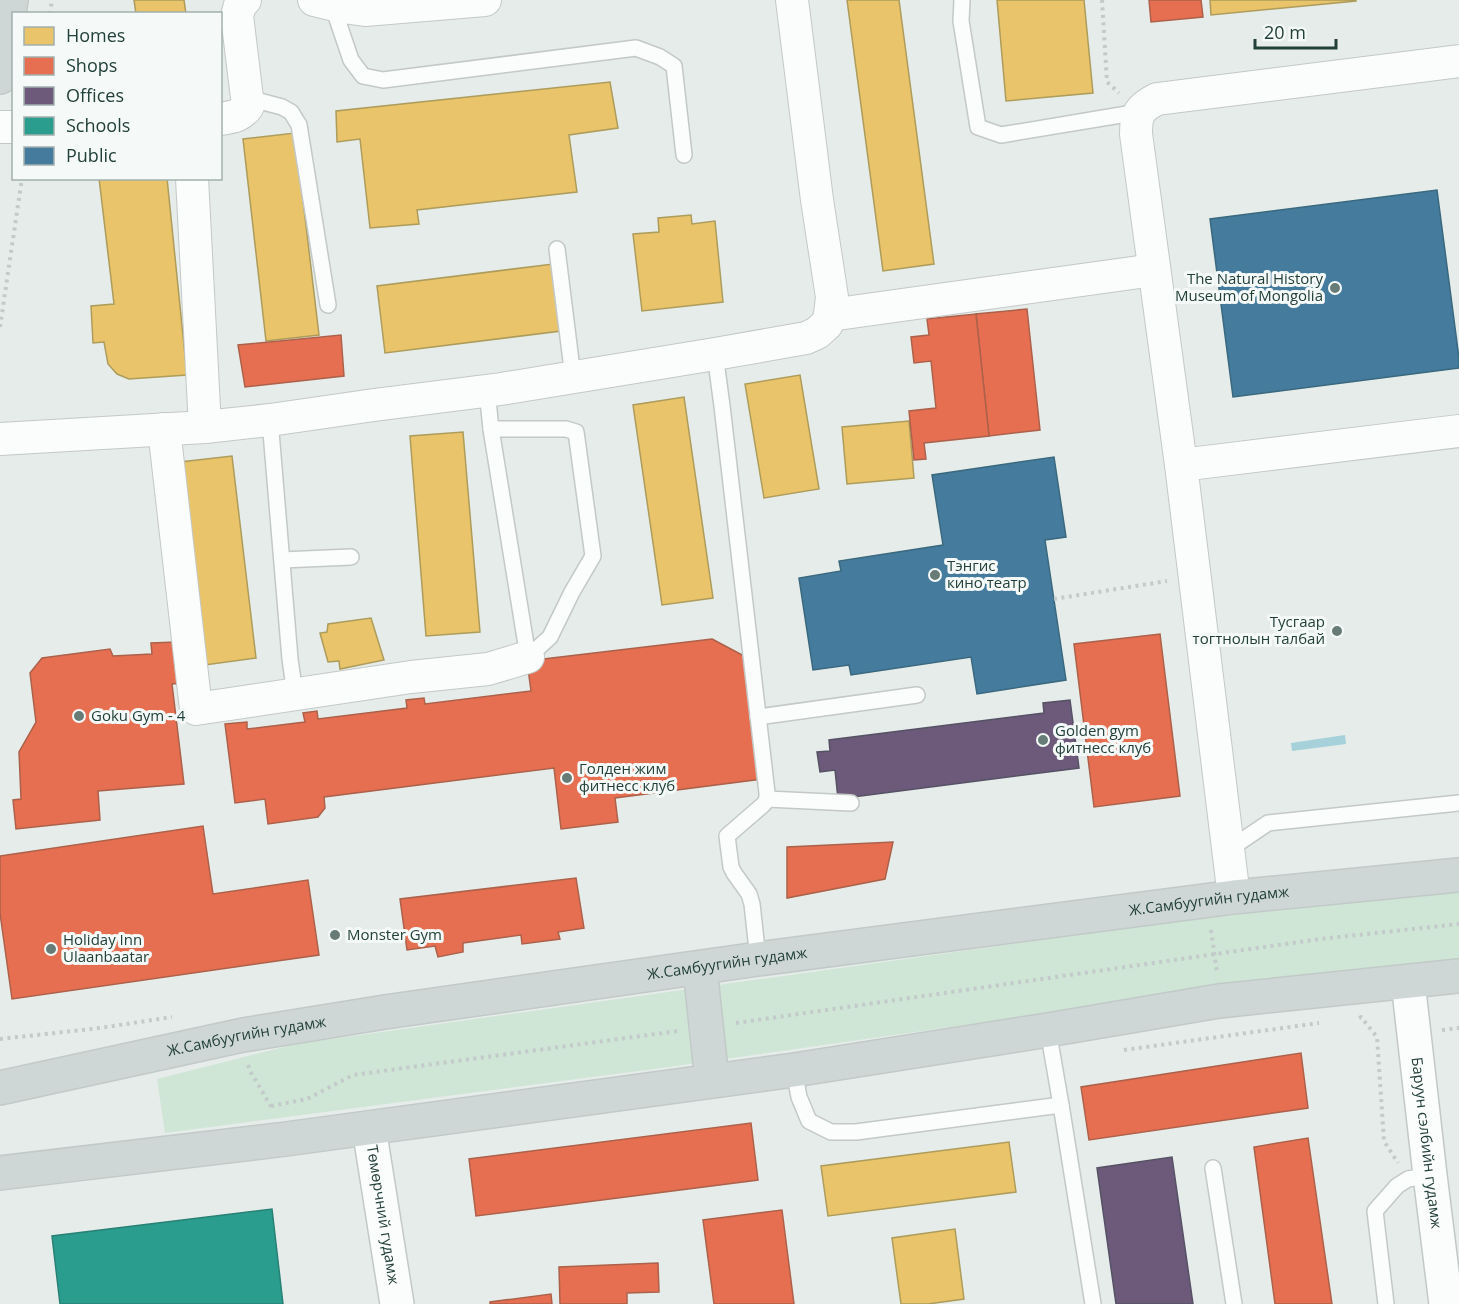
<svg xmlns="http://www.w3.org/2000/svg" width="1459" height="1304" font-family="'Open Sans',sans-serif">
  <rect width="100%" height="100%" fill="#e6ece9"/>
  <polygon fill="#cfe5d6" points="1459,892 1459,959 1362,969 654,1069 165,1133 157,1079 296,1044 1155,924 1350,902"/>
  <polygon fill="#a6d1da" points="1345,735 1346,744 1292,751 1291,743"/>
  <g fill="#e9c46a" stroke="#ad9c5b" stroke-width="1.5">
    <polygon points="134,0 184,0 186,14 136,14"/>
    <polygon points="847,0 899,0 934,264 883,271"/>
    <polygon points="997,0 1084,0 1093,93 1006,101"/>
    <polygon points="1210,0 1356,0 1356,1 1211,15"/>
    <polygon points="610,82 618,128 569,135 577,192 417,210 419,224 370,228 360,139 337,142 336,111"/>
    <polygon points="295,133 319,335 266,341 243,139"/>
    <polygon points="99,178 167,178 187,375 129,379 117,374 108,364 104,342 93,343 91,306 114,304"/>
    <polygon points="691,215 692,224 715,221 723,302 642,311 633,234 659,232 658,218"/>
    <polygon points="553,264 561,331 385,353 377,286"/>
    <polygon points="800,375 819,489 764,498 745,384"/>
    <polygon points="684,397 713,598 662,605 633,405"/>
    <polygon points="909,421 914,478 847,484 842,427"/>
    <polygon points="463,432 480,632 426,636 410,436"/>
    <polygon points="232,456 256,658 205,665 180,462"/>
    <polygon points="371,618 384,660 340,669 339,661 328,662 320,633 327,632 328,624"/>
    <polygon points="1009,1142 1016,1192 828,1216 821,1166"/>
    <polygon points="955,1229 964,1299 928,1304 901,1304 892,1238"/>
  </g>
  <g fill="#e76f51" stroke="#ac614a" stroke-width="1.5">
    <polygon points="1149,0 1201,0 1203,17 1151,22"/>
    <polygon points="1027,309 1040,430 989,436 976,314"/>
    <polygon points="976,314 989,436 924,443 926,459 914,460 909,411 936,408 931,361 914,363 911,337 929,335 927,319"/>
    <polygon points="341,335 344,376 245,387 238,345"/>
    <polygon points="1160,634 1180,796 1094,807 1074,644"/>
    <polygon points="712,639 746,657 762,779 615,798 618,822 561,829 554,768 324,797 325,808 318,817 268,824 265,799 235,803 225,724 247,722 247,729 305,722 303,713 317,711 318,719 407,708 406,700 424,698 425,704 531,691 527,661"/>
    <polygon points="176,642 182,683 172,684 184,784 98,791 100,820 16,829 13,800 21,799 19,752 36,722 30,673 42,658 110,649 113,656 152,654 151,643"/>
    <polygon points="203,826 213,894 308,880 319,955 12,999 0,913 0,856"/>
    <polygon points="893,842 885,879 787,898 787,847"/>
    <polygon points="576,878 584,928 558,932 560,939 522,944 521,935 463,943 463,952 438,957 435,946 407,950 400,899"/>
    <polygon points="1301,1053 1308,1108 1089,1140 1081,1087"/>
    <polygon points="751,1123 758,1180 476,1216 469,1159"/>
    <polygon points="1308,1138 1332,1304 1275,1304 1254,1147"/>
    <polygon points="782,1210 794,1304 714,1304 703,1220"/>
    <polygon points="658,1263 659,1292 627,1293 627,1304 560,1304 559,1267"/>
    <polygon points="551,1294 552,1304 490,1304 490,1302"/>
  </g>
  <g fill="#6d597a" stroke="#565266" stroke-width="1.5">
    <polygon points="1070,700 1079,768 838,799 835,770 820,772 817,752 830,751 829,740 1044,713 1043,703"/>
    <polygon points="1172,1157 1193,1304 1116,1304 1097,1168"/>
  </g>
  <polygon fill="#2a9d8f" stroke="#288175" stroke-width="1.5" points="272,1209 283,1304 60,1304 52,1236"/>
  <g fill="#457b9d" stroke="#3a697f" stroke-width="1.5">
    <polygon points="1437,190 1459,358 1459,368 1233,397 1210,219"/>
    <polygon points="1054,457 1066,537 1045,540 1066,680 977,694 971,657 851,675 849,665 813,670 799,578 841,571 839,561 943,545 932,475"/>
  </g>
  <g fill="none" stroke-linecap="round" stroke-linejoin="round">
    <g stroke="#c3c9c6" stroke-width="18">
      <g id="lane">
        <polyline points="962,0 961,21 978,127 1001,135 1139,112"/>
        <polyline points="332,4 351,60 363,76 383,80 636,48 660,57 674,66 684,155"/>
        <polyline points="248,98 282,107 291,112 299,125 328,305"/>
        <polyline points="557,249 573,377"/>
        <polyline points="715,354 722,406 767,793 767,799 764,804 727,836 731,867 734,873 749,894 752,904 758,959"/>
        <polyline points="487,391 491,429 528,657"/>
        <polyline points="270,420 290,659 295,694"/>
        <polyline points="491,429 566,429 576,432 593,556 572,592 550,637 528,657"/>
        <polyline points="282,560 351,557"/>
        <polyline points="758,717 917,695"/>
        <polyline points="767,799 851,803"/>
        <polyline points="1228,850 1268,823 1459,803"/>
        <polyline points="794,1070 799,1097 809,1121 831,1132 856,1132 1061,1105 1048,1030"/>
        <polyline points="1061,1105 1093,1304"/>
        <polyline points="1213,1168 1234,1304"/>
        <polyline points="1386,1304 1375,1211 1397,1186 1408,1179 1430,1175"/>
      </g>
    </g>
    <g stroke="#c3c9c6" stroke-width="34">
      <g id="street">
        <polyline points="314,0 343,7 365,10 485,0"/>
        <path d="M220,119C233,117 241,116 248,106L237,16L240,5L245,0"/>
        <polyline points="0,127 14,127"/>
        <polyline points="192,178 205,427"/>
        <polyline points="830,315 1154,270"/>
        <polyline points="164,429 196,709 411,677 488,669 528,657"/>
        <polyline points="0,439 205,427 270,420 374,405 501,389 715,354 806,338 817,333 827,324 830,315 832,297 817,200 792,0"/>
        <path d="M1181,465L1136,134C1136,114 1139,108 1157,99L1459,61"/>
        <polyline points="1234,897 1181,465 1459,431"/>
      </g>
    </g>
    <g stroke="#c2c9c6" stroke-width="36">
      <g id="secondary">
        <path id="s1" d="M1408,982L1430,1175L1446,1304"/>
        <path id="s2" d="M369,1128L397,1304"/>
      </g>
    </g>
    <g stroke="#c2cac8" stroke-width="36">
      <g id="primary">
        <polyline points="0,77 11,0"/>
        <polyline points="700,968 712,1081"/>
        <path id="s3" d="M0,1088L243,1035L385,1012L758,959L1234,897L1459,875"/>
        <polyline points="0,1173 286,1139 794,1070 1048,1030 1219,1001 1459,976"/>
      </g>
    </g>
    <g stroke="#c2cbc9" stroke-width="4" stroke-dasharray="3 4.5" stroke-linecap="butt">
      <polyline points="1102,0 1107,82 1119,93"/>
      <polyline points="50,14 52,0"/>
      <polyline points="0,327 22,178"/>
      <polyline points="1054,599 1167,581"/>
      <polyline points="1211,930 1217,973"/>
      <polyline points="1359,1018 1361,1017 1377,1037 1384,1141 1398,1163"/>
      <polyline points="736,1023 1320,939 1459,924"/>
      <polyline points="1442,1030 1459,1028"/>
      <polyline points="0,1039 100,1028 172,1017"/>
      <polyline points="1124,1050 1319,1023"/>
      <polyline points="248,1065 250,1071 272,1108"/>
      <polyline points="271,1106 307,1099 353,1075 678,1031"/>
    </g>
    <use href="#lane" stroke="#fbfcfc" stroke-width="15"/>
    <use href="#street" stroke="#fbfcfc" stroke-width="32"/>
    <use href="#secondary" stroke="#fbfcfc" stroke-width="33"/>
    <use href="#primary" stroke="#ced7d5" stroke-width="33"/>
  </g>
  <g fill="#677c77" stroke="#f5faf8" stroke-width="2">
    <circle cx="1335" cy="288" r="6"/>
    <circle cx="935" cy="575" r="6"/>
    <circle cx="1337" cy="631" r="6"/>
    <circle cx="79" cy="716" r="6"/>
    <circle cx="1043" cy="740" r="6"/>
    <circle cx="567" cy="778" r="6"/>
    <circle cx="335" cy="935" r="6"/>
    <circle cx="51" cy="949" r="6"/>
  </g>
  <g text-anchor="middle" stroke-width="6" stroke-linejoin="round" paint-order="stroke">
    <g font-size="15" fill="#224039" stroke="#f5faf8" text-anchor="start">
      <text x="1323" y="284" text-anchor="end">The Natural History<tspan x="1323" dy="17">Museum of Mongolia</tspan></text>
      <text x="947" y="571">Тэнгис<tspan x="947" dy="17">кино театр</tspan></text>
      <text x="1325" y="627" text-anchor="end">Тусгаар<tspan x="1325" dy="17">тогтнолын талбай</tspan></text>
      <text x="91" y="721">Goku Gym - 4</text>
      <text x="1055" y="736">Golden gym<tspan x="1055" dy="17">фитнесс клуб</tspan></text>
      <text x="579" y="774">Голден жим<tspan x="579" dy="17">фитнесс клуб</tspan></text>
      <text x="347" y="940">Monster Gym</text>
      <text x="63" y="945">Holiday Inn<tspan x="63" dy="17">Ulaanbaatar</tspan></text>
    </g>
    <g font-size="15" fill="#224039" stroke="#f5faf8">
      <text dy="5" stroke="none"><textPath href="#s3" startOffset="1224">Ж.Самбуугийн гудамж</textPath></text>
      <text dy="5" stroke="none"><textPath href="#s3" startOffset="738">Ж.Самбуугийн гудамж</textPath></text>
      <text dy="5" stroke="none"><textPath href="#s3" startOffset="252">Ж.Самбуугийн гудамж</textPath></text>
      <text dy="5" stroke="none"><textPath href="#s1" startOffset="162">Баруун сэлбийн гудамж</textPath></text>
      <text dy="5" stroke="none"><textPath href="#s2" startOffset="88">Төмөрчний гудамж</textPath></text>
    </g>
  </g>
  <rect x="12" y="12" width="210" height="168" fill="#f5faf8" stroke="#a1b0ac" stroke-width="1.5"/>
  <rect x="24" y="27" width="30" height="18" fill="#e9c46a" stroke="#a1b0ac" stroke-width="1.5"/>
  <text x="66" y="42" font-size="18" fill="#224039">Homes</text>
  <rect x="24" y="57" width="30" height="18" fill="#e76f51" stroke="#a1b0ac" stroke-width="1.5"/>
  <text x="66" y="72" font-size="18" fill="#224039">Shops</text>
  <rect x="24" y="87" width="30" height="18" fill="#6d597a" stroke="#a1b0ac" stroke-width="1.5"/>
  <text x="66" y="102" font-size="18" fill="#224039">Offices</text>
  <rect x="24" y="117" width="30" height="18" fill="#2a9d8f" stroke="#a1b0ac" stroke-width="1.5"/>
  <text x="66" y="132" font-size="18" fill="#224039">Schools</text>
  <rect x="24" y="147" width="30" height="18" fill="#457b9d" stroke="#a1b0ac" stroke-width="1.5"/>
  <text x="66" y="162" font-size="18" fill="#224039">Public</text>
  <path d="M1255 39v9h81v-9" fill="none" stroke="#224039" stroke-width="3"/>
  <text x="1264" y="39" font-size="18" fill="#224039" stroke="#f5faf8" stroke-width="4.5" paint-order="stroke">20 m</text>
</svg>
